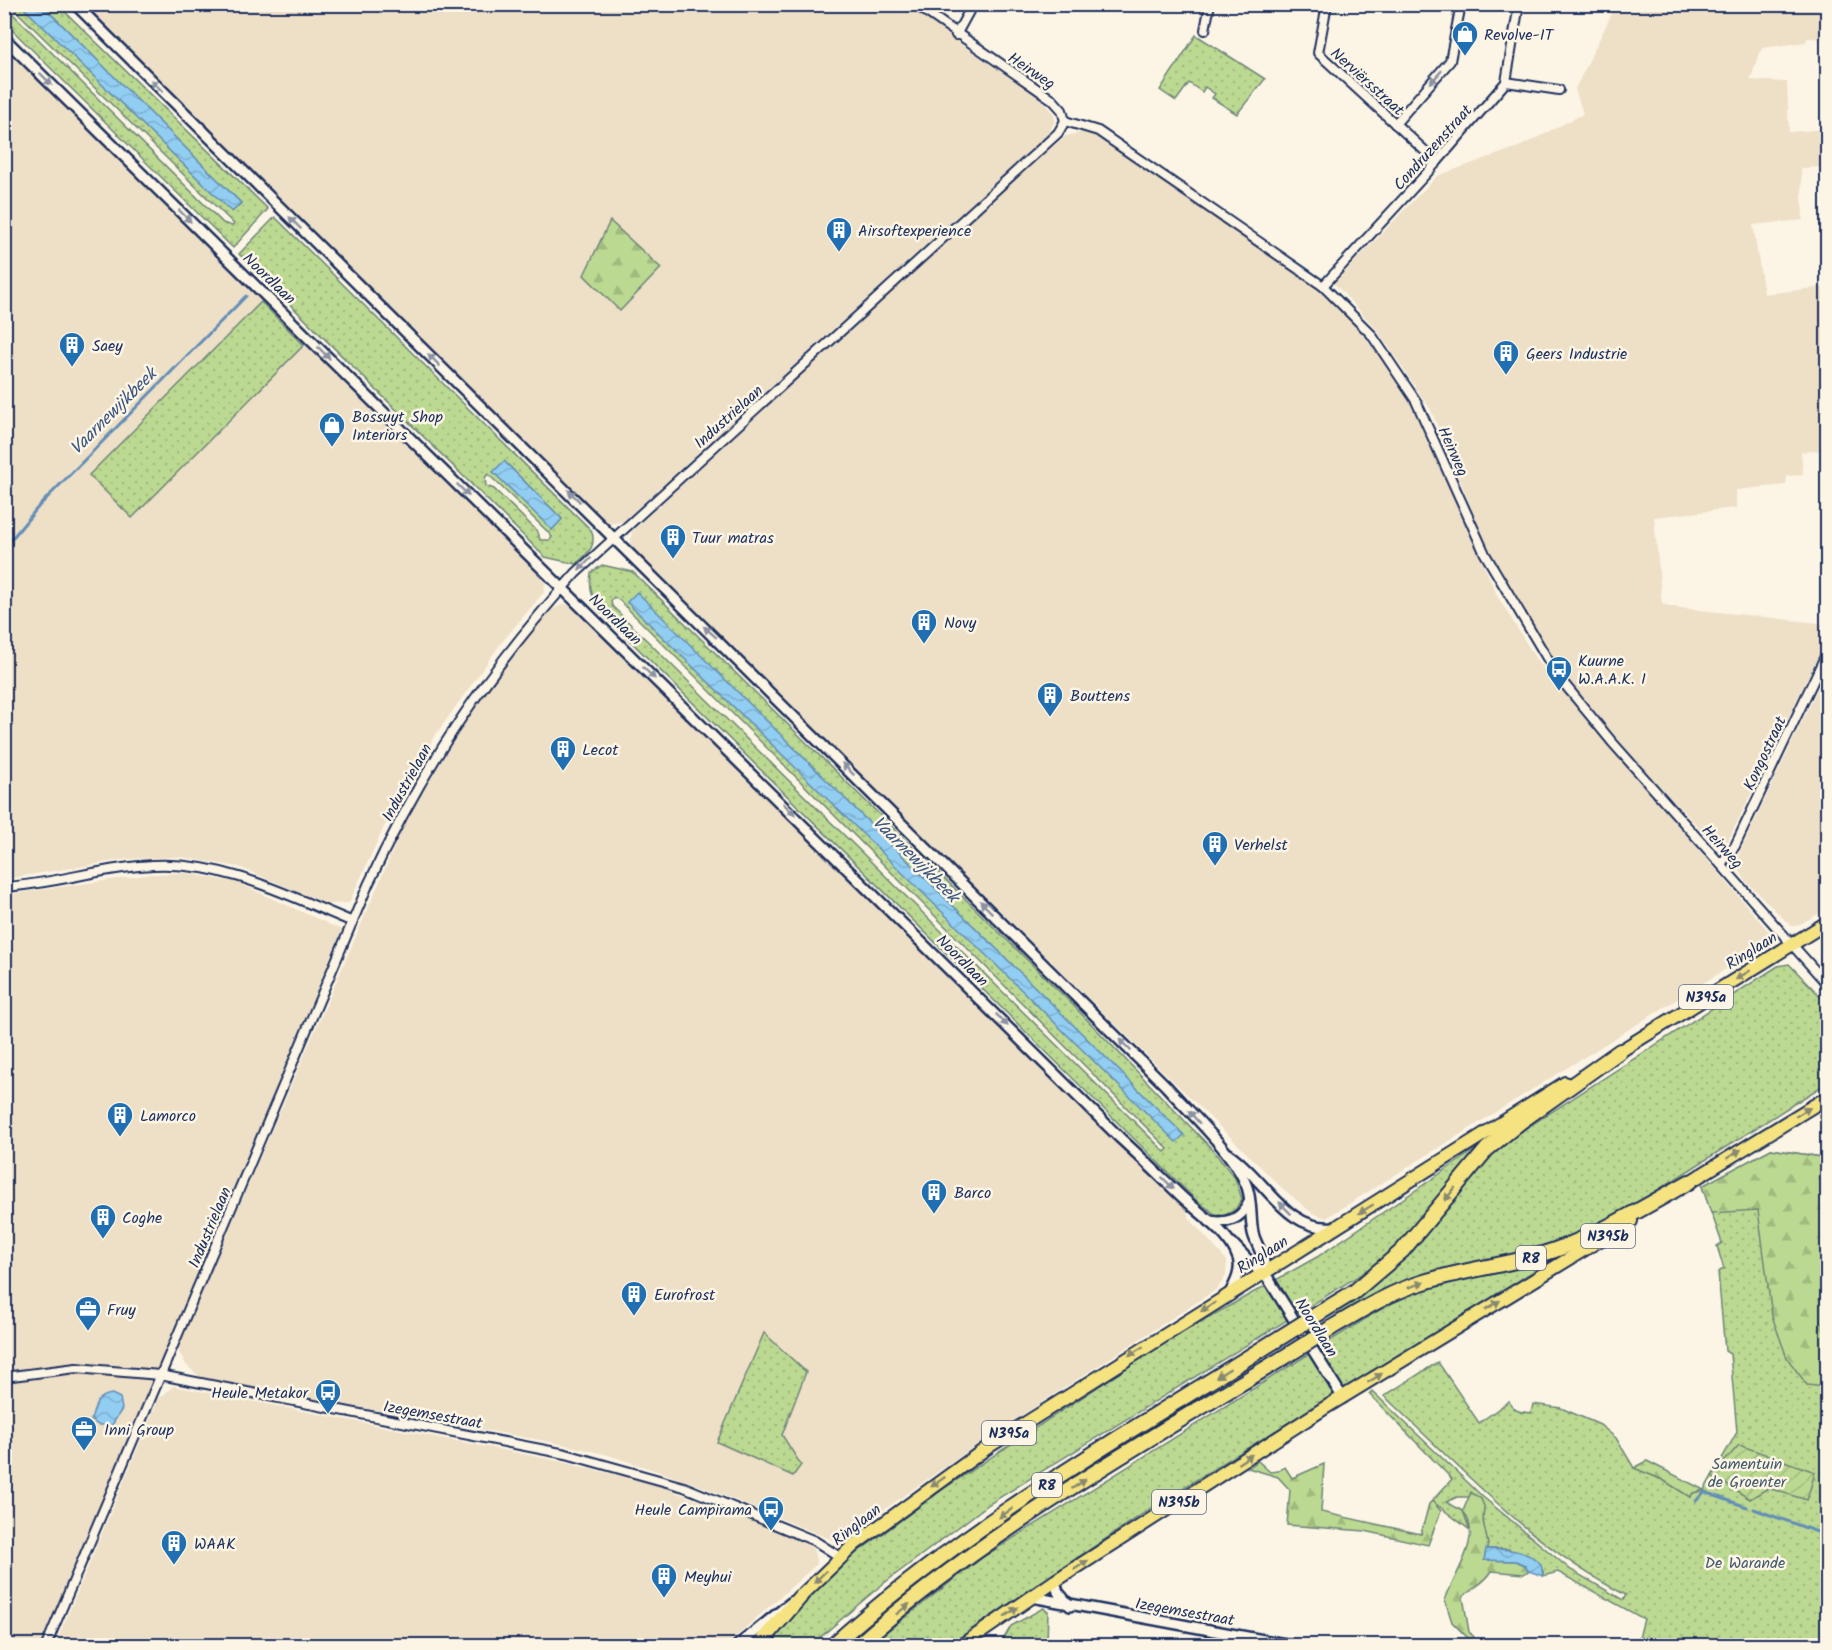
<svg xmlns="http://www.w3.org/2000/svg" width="1832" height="1650" font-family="Kalam,sans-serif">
  <defs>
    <pattern id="grass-dots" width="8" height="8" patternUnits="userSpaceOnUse" patternTransform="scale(1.5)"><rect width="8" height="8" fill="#bcd991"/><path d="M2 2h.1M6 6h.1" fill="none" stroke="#a1bb7f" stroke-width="1.8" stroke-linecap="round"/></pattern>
    <pattern id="forest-firs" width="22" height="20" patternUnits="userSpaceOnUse" patternTransform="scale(1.5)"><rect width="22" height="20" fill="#bcd991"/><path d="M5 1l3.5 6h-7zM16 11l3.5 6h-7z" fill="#a1bb7f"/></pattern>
    <pattern id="garden-furrows" width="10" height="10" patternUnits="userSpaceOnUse" patternTransform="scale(1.5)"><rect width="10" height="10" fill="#bcd991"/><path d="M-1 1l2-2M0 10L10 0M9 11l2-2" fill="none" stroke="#a1bb7f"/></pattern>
    <pattern id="water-waves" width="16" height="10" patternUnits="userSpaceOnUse" patternTransform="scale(1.5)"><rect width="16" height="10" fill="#92cdf2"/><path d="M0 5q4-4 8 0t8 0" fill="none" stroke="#7db0d2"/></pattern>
  </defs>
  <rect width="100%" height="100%" fill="#fcf5e5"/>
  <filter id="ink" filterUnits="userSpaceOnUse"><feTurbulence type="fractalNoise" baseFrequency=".0167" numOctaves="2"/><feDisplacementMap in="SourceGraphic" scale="12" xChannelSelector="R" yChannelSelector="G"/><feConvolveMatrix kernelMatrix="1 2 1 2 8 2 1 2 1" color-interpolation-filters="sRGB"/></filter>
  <g filter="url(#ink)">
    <g fill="#eedfc7">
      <polygon points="79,5 909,5 958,42 1038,96 1054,114 1055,120 1049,133 622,522 607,524"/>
      <polygon points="1616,5 1827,5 1827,39 1807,38 1806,42 1762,48 1750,80 1787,82 1789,132 1827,129 1827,167 1801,168 1803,220 1753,225 1764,294 1824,287 1828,301 1827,450 1801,452 1803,475 1787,476 1786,485 1736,490 1736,508 1654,517 1662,604 1673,607 1827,624 1827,638 1728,841 1722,845 1712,841 1642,768 1573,686 1524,613 1490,553 1431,410 1377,330 1334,283 1437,176 1521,146 1583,114 1575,89"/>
      <polygon points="4,41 471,501 545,582 544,592 502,642 434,737 391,812 349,903 328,904 239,867 180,857 127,859 5,879"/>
      <polygon points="1082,132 1099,138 1212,215 1306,280 1341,309 1378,354 1410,402 1498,597 1536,659 1770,933 1766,944 1326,1218 1312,1213 1282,1188 636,554 630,543 632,531 900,283 1033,163 1066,136"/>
      <polygon points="564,604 577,608 908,933 1185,1208 1190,1219 1227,1261 1226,1276 1217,1289 988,1437 842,1539 835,1541 696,1484 608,1455 566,1445 201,1378 186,1365 179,1352 181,1340 404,825 471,711 521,644 553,609"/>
      <polygon points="1827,669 1827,909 1797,926 1791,926 1745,880 1737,865 1738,856"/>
      <polygon points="187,873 238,883 342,930 40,1646 4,1645 4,895 152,874"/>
      <polygon points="173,1386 549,1459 654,1484 804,1541 813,1548 817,1564 726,1645 55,1645 158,1400"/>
    </g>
    <g fill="url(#grass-dots)" stroke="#6c8478" stroke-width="1.5" fill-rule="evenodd">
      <polygon points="4,5 223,223 232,226 234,224 10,5 21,5 232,212 241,203 42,5 58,5 268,209 233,248 5,23"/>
      <polygon points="1196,35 1265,79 1237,114 1212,98 1215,94 1205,87 1202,92 1189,83 1176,101 1160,90"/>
      <path d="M275,217L591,530C598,546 587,554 576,564L545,557L239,254ZM504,461L562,519L552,530ZM488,474L549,533L552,537L550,540H540L538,532L494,489L486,486L485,478Z"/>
      <polygon points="261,302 304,345 132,518 89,475"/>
      <path d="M602,565L633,572L1068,1000L1212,1149L1235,1178L1242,1199L1235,1210L1223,1216L1215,1214L1197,1201L598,609C592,596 589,588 591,573ZM614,597L620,601L1168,1149L1165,1152L612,606L611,601Z"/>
      <path d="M1789,964L1827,1003V1083L1642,1200L1580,1234L1531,1251L1435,1271L1384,1290L1340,1315L1336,1311C1368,1291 1400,1265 1424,1237C1452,1203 1476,1169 1508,1140L1778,966Z"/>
      <polygon points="1494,1137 1389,1257 989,1504 879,1587 811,1645 767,1646 795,1612 847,1560 946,1487 1172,1338 1317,1257"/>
      <path d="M1771,1149L1827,1158V1645H1637L1644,1619L1558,1572L1543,1576V1571L1509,1549H1486L1481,1499L1471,1493L1469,1497H1457L1446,1502L1463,1511L1470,1530L1432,1501L1452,1479L1369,1394L1372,1391L1483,1497L1571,1570L1623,1600L1626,1595C1533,1548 1460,1467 1384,1396L1438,1362L1479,1423L1509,1401C1514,1412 1520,1412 1531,1413L1533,1404L1561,1408L1600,1425L1616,1438L1634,1468L1663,1480L1690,1497L1693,1493L1704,1490L1737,1432L1730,1354L1725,1351L1718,1272L1724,1269L1717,1246L1722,1243L1702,1186Z"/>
      <polygon points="1555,1258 1162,1501 948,1645 868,1646 983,1557 1402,1296 1429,1287"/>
      <polygon points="764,1333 806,1372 782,1435 801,1465 793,1476 717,1442"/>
      <polygon points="1043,1608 1048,1611 1047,1645 1000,1645 1011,1626"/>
    </g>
    <g fill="url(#forest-firs)" stroke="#6c8478" stroke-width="1.5">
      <polygon points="610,221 661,268 620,311 584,275"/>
      <polygon points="1771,1149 1827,1158 1825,1387 1807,1385 1787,1358 1772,1316 1758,1210 1711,1213 1702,1186"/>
      <polygon points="1258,1461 1270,1472 1278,1471 1285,1467 1292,1478 1324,1464 1321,1512 1421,1534 1429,1504 1432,1501 1441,1511 1428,1545 1365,1531 1287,1525 1290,1490 1278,1477 1248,1468"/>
      <polygon points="1647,1461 1704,1490 1693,1493 1690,1497 1663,1480 1634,1468"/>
      <path d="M1471,1492L1481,1499L1484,1506L1483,1521L1488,1544L1484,1560L1516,1561L1525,1565L1528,1571L1524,1574L1492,1571C1484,1584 1473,1587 1463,1597L1469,1632L1474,1637L1469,1639L1452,1622L1445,1600C1454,1574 1484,1537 1463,1511Z"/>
    </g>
    <polygon fill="url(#garden-furrows)" stroke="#6c8478" stroke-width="1.5" points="1739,1445 1815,1472 1807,1500 1768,1488 1750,1499 1712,1476"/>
    <g fill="url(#water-waves)" stroke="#628eb7" stroke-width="1.5">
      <polygon points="21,5 42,5 241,203 232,212"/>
      <polygon points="504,461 562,519 552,530 493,472"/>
      <polygon points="637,592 1184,1135 1176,1142 627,602"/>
      <path d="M112,1394L120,1398L122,1409L112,1425H98L91,1420C95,1407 96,1396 112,1394Z"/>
      <path d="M1486,1549C1506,1549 1526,1549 1541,1564L1543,1576L1528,1571L1525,1565L1516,1561L1484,1560Z"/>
    </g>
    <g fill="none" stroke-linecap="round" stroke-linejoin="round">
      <g stroke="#628eb7" stroke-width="3">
        <polyline points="4,548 39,506 246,296"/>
        <polyline points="1696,1501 1704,1492 1747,1507"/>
        <polyline points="1754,1509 1828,1536"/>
      </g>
      <g stroke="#1b2f5e" stroke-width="12">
        <g id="minor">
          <polyline points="915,4 1053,100 1062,110 1065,121"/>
          <polyline points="1327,4 1318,53 1437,162"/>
          <polyline points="1205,30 1210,4"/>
          <polyline points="956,35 973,4"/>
          <polyline points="1506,82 1559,90"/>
          <polyline points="1065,121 1098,131 1323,286 1371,334 1416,401 1485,554 1557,675 1612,742 1828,985"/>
          <polyline points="1395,124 1450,61 1461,4"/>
          <polyline points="1323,286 1437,162 1506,82 1519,4"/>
          <polyline points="1721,864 1735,846 1828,650"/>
          <path d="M4,887C55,884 103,867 153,865C224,861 289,896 353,922"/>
          <polyline points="4,1377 76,1368 160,1375 566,1454 684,1487 815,1541 840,1557"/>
          <path d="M46,1646L368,885C424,765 487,671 576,573L1058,133L1065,121"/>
          <polyline points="1225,1646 1227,1633"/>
        </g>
      </g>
      <g stroke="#1b2f5e" stroke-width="14">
        <g id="tertiary">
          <path d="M75,4L1166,1086C1190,1113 1235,1154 1247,1187C1252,1201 1250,1218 1253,1233C1256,1246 1267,1258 1264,1272"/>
          <path d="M4,38L1120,1138C1141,1157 1161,1177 1181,1196C1200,1214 1229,1232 1238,1258C1242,1270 1236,1282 1230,1293"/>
          <path d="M1229,1154C1265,1178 1286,1232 1334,1227"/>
          <path d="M1209,1221C1227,1224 1241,1220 1249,1202"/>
          <polyline points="1232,1243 1258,1270 1264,1272 1343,1398"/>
          <polyline points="1055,1581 1058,1592 1070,1606"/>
          <polyline points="1032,1597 1296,1646"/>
          <polyline points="737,1646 793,1601"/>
        </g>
      </g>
      <g stroke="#1b2f5e" stroke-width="16">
        <g id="primary">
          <polyline points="1614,1055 1828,922"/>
          <polyline points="1683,1186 1828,1097"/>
          <polyline points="800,1597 855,1544 991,1445 1565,1083"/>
          <polyline points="961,1646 1055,1581 1323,1409 1631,1221"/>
        </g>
      </g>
      <g stroke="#1b2f5e" stroke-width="18">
        <g id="motorway">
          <polyline points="1321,1312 1354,1292 1402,1251 1487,1149 1520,1122 1620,1051"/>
          <path d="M1331,1328C1360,1311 1388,1293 1421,1283C1467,1268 1517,1265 1563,1247C1607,1230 1648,1205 1689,1182"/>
          <polyline points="758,1646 800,1597"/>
          <path d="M832,1646C964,1526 1123,1436 1273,1342"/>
          <path d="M857,1646C981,1535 1141,1444 1283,1358"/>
        </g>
      </g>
      <use href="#minor" stroke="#fcf5e5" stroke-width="8"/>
      <use href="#tertiary" stroke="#fcf5e5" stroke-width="9"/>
      <use href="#primary" stroke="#f5e382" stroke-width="12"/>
      <use href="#motorway" stroke="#f5e382" stroke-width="14"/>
      <g stroke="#1b2f5e" stroke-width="18" stroke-linecap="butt">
        <g id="motorway-bridge">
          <polyline points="1273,1342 1321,1312"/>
          <polyline points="1283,1358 1331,1328"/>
        </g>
      </g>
      <use href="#motorway-bridge" stroke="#f5e382" stroke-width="14"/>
    </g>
    <defs><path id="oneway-solid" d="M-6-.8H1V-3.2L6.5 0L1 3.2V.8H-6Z" transform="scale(1.5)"/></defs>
    <g fill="#8c92a2">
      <use href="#oneway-solid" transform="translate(1436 77) rotate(132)"/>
      <use href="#oneway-solid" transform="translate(46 79) rotate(45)"/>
      <use href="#oneway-solid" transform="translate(157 86) rotate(-135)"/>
      <use href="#oneway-solid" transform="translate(185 216) rotate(45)"/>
      <use href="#oneway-solid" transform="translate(295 223) rotate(-135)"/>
      <use href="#oneway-solid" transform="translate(324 353) rotate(45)"/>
      <use href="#oneway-solid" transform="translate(434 360) rotate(-135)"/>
      <use href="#oneway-solid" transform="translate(463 490) rotate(45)"/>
      <use href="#oneway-solid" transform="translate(574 496) rotate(-135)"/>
      <use href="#oneway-solid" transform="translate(585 564) rotate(136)"/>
      <use href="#oneway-solid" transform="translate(710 632) rotate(-139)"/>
      <use href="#oneway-solid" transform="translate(649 673) rotate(44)"/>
      <use href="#oneway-solid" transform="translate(848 769) rotate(-135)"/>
      <use href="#oneway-solid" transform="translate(789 809) rotate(45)"/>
      <use href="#oneway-solid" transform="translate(986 907) rotate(-135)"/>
      <use href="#oneway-solid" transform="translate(1002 1020) rotate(45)"/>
      <use href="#oneway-solid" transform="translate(1125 1045) rotate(-135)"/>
      <use href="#oneway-solid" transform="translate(1194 1117) rotate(-132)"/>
      <use href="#oneway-solid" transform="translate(1168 1183) rotate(44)"/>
      <use href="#oneway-solid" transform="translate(1285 1208) rotate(-135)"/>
    </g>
    <g fill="#888970">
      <use href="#oneway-solid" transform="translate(1743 975) rotate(148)"/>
      <use href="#oneway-solid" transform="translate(1803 1112) rotate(-31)"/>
      <use href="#oneway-solid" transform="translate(1734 1154) rotate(-32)"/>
      <use href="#oneway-solid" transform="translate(1450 1194) rotate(128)"/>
      <use href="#oneway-solid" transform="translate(1366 1209) rotate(148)"/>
      <use href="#oneway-solid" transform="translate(1416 1285) rotate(-20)"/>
      <use href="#oneway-solid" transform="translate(1493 1305) rotate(-32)"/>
      <use href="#oneway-solid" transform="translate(1208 1307) rotate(148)"/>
      <use href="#oneway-solid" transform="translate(1136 1351) rotate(148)"/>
      <use href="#oneway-solid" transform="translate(1223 1373) rotate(148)"/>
      <use href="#oneway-solid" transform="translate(1375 1378) rotate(-32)"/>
      <use href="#oneway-solid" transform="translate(1245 1459) rotate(-33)"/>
      <use href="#oneway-solid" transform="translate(938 1482) rotate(145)"/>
      <use href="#oneway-solid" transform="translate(1079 1484) rotate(-33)"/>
      <use href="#oneway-solid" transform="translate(1006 1513) rotate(146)"/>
      <use href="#oneway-solid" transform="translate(1081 1565) rotate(-33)"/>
      <use href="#oneway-solid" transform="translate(820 1577) rotate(135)"/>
      <use href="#oneway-solid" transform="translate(903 1609) rotate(-38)"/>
      <use href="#oneway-solid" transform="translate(1011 1612) rotate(-34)"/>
    </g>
  </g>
  <defs>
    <g id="shop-pin" transform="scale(1.35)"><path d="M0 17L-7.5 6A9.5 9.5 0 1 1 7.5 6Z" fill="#1f6fb2" stroke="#fcf5e5"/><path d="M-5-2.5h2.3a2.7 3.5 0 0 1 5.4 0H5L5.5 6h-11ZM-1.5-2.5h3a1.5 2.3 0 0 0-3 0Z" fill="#fff"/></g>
    <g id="building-pin" transform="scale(1.35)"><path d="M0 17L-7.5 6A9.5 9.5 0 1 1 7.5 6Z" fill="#1f6fb2" stroke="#fcf5e5"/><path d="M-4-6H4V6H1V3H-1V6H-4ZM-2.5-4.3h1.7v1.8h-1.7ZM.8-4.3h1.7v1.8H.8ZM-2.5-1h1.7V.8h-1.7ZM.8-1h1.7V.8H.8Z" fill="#fff"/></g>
    <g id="bus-pin" transform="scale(1.35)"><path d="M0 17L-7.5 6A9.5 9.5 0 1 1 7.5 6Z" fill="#1f6fb2" stroke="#fcf5e5"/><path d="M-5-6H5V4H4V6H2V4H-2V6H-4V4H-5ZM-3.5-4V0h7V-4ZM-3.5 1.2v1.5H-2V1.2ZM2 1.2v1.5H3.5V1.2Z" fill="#fff"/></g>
    <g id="office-pin" transform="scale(1.35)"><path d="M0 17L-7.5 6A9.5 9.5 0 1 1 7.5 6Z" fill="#1f6fb2" stroke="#fcf5e5"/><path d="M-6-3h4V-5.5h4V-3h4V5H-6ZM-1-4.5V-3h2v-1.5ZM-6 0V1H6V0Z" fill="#fff"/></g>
  </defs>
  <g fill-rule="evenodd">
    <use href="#shop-pin" x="1465" y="34"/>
    <use href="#building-pin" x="839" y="230"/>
    <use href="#building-pin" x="72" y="345"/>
    <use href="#building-pin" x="1506" y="353"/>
    <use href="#shop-pin" x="332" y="425"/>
    <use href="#building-pin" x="673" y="537"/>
    <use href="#building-pin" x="924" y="622"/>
    <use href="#bus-pin" x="1559" y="669"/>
    <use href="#building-pin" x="1050" y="695"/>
    <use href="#building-pin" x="563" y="749"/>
    <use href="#building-pin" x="1215" y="844"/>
    <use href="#building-pin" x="120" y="1115"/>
    <use href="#building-pin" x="934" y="1192"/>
    <use href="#building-pin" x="103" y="1217"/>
    <use href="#building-pin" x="634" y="1294"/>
    <use href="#office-pin" x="88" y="1309"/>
    <use href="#bus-pin" x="328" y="1392"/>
    <use href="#office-pin" x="84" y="1429"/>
    <use href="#bus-pin" x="771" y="1509"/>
    <use href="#building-pin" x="174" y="1543"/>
    <use href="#building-pin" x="664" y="1576"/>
  </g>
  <g text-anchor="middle" stroke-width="5" stroke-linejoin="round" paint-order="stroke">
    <g fill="#fcf5e5" stroke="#5e6a86" stroke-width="1.5">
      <rect x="1679" y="985" width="54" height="24" rx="4.5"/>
      <rect x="1581" y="1224" width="54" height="24" rx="4.5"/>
      <rect x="1516" y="1246" width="30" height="24" rx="4.5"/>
      <rect x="982" y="1421" width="54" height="24" rx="4.5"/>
      <rect x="1032" y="1473" width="30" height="24" rx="4.5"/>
      <rect x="1152" y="1490" width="54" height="24" rx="4.5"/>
    </g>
    <g font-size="15" font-weight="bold" fill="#1b2f5e">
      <text x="1706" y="1002">N395a</text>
      <text x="1608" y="1241">N395b</text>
      <text x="1531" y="1263">R8</text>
      <text x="1009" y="1438">N395a</text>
      <text x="1047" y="1490">R8</text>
      <text x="1179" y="1507">N395b</text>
    </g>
    <g font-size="16" fill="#1b2f5e" stroke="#fcf5e5" text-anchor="start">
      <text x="1484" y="40">Revolve-IT</text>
      <text x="858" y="236">Airsoftexperience</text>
      <text x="92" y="351">Saey</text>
      <text x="1526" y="359">Geers Industrie</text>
      <text x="352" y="422">Bossuyt Shop<tspan x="352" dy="18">Interiors</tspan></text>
      <text x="692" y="543">Tuur matras</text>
      <text x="944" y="628">Novy</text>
      <text x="1578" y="666">Kuurne<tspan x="1578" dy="18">W.A.A.K. I</tspan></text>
      <text x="1070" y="701">Bouttens</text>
      <text x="582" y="755">Lecot</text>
      <text x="1234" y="850">Verhelst</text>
      <text x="140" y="1121">Lamorco</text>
      <text x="954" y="1198">Barco</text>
      <text x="122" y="1223">Coghe</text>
      <text x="654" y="1300">Eurofrost</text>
      <text x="107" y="1315">Fruy</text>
      <text x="308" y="1398" text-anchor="end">Heule Metakor</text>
      <text x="104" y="1435">Inni Group</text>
      <text x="752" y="1515" text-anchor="end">Heule Campirama</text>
      <text x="194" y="1549">WAAK</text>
      <text x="684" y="1582">Meyhui</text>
    </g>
    <g font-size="16" fill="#1b2f5e" stroke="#fcf5e5">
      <text transform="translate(1032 70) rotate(34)" y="6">Heirweg</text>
      <text transform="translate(1368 81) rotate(42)" y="6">Nerviërsstraat</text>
      <text transform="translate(1432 147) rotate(-48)" y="6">Condruzenstraat</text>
      <text transform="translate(270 278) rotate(44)" y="6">Noordlaan</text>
      <text transform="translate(728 416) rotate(-42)" y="6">Industrielaan</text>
      <text transform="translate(1454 451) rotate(66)" y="6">Heirweg</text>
      <text transform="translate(616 619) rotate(44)" y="6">Noordlaan</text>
      <text transform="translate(1764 753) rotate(-65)" y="6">Kongostraat</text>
      <text transform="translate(406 782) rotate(-61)" y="6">Industrielaan</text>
      <text transform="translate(1723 846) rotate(48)" y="6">Heirweg</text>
      <text transform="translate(1751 950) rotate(-32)" y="6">Ringlaan</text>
      <text transform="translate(963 960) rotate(45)" y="6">Noordlaan</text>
      <text transform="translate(209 1227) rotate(-67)" y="6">Industrielaan</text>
      <text transform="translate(1262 1254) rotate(-32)" y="6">Ringlaan</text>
      <text transform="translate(1317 1327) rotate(58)" y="6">Noordlaan</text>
      <text transform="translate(433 1414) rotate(10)" y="6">Izegemsestraat</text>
      <text transform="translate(856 1524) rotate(-38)" y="6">Ringlaan</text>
      <text transform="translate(1185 1611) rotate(10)" y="6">Izegemsestraat</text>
    </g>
    <g font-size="16" fill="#435a6b" stroke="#fcf5e5">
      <text x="1747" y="1469">Samentuin<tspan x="1747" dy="18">de Groenter</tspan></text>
      <text x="1745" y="1568">De Warande</text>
    </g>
    <g font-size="18" font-style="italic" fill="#395683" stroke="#fcf5e5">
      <text transform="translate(113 411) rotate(-45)" y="6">Vaarnewijkbeek</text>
      <text transform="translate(916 859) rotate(45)" y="6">Vaarnewijkbeek</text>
    </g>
  </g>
  <rect width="1832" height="1650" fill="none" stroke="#fcf5e5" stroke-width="24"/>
  <rect x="12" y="12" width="1808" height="1626" fill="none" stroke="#1b2f5e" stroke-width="2" filter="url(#ink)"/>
</svg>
